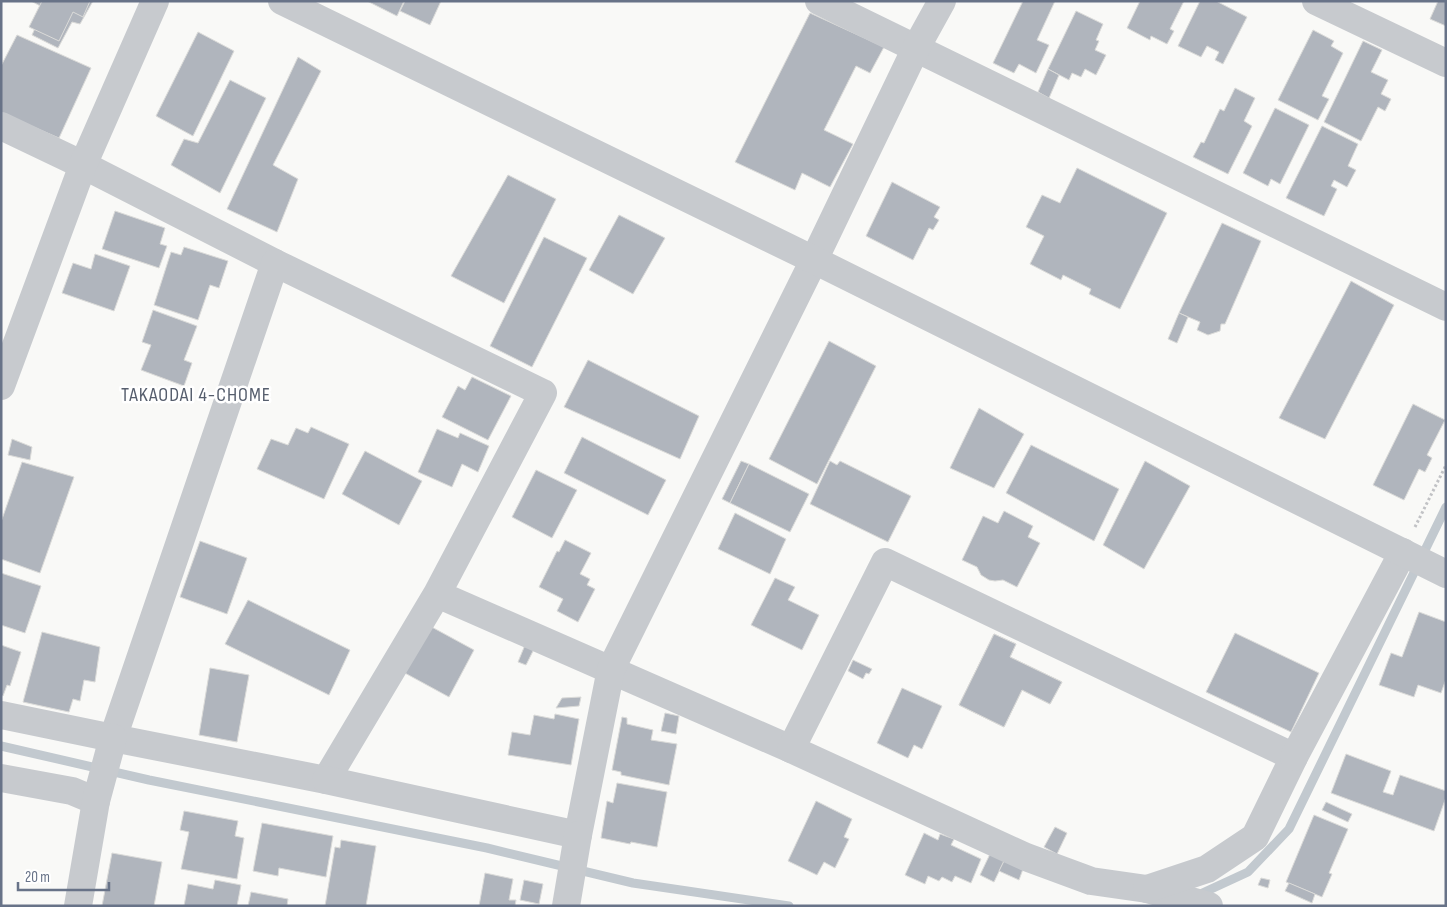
<svg xmlns="http://www.w3.org/2000/svg" width="1447" height="907" font-family="'Sofia Sans Condensed',sans-serif">
  <rect width="100%" height="100%" fill="#f9f9f7"/>
  <g fill="none" stroke-linecap="round" stroke-linejoin="round">
    <g stroke="#c2c9cf" stroke-width="9">
      <polyline points="1,746 149,780 487,848 633,883 789,906"/>
      <polyline points="1196,896 1248,872 1289,829 1446,507"/>
    </g>
  </g>
  <g fill="#b0b5bd" stroke="#dbdbd9">
    <polygon points="31,1 93,1 80,24 72,22 58,48 32,35 44,8"/>
    <polygon points="42,1 90,1 83,17 73,12 59,41 29,27"/>
    <polygon points="367,1 404,1 397,16"/>
    <polygon points="405,1 441,1 430,25 400,11"/>
    <polygon points="1023,1 1055,1 1037,40 1049,45 1036,73 1019,64 1014,73 993,63"/>
    <polygon points="1140,1 1184,1 1170,29 1174,31 1167,44 1151,36 1150,40 1127,28"/>
    <polygon points="1200,1 1216,1 1247,17 1223,64 1215,60 1219,52 1207,46 1201,57 1178,46"/>
    <polygon points="1438,1 1446,1 1446,26 1430,19"/>
    <polygon points="1076,11 1103,24 1096,40 1099,41 1095,50 1106,55 1096,75 1085,69 1081,77 1072,73 1069,80 1048,69"/>
    <polygon points="810,13 884,47 870,73 856,66 824,130 853,144 830,187 802,173 795,190 735,162"/>
    <polygon points="1313,30 1334,41 1331,46 1343,53 1322,96 1329,99 1318,120 1278,100"/>
    <polygon points="198,32 234,51 193,136 156,116"/>
    <polygon points="17,35 91,68 59,138 1,113 1,66"/>
    <polygon points="1363,41 1382,50 1371,72 1388,80 1381,94 1391,99 1385,111 1378,107 1361,141 1324,122"/>
    <polygon points="298,57 321,71 273,165 298,179 277,232 227,209"/>
    <polygon points="1048,69 1059,75 1049,98 1038,92"/>
    <polygon points="230,80 266,98 220,193 171,165 184,139 198,143"/>
    <polygon points="1235,88 1255,98 1244,121 1252,126 1228,174 1193,157 1201,142 1204,143 1220,109 1224,111"/>
    <polygon points="1275,108 1309,125 1280,184 1271,179 1268,186 1243,173"/>
    <polygon points="1322,126 1358,144 1348,166 1356,170 1347,187 1334,180 1331,186 1337,189 1324,216 1286,198"/>
    <polygon points="1077,168 1167,213 1120,309 1089,294 1091,289 1063,275 1061,280 1030,264 1044,236 1026,227 1042,195 1060,203"/>
    <polygon points="508,175 556,199 504,303 451,276"/>
    <polygon points="892,182 940,207 934,217 939,220 933,230 929,228 913,260 866,236"/>
    <polygon points="115,211 165,228 160,244 167,246 159,268 102,249"/>
    <polygon points="619,215 665,238 633,294 589,270"/>
    <polygon points="1222,223 1261,241 1225,324 1221,324 1220,331 1208,335 1197,330 1200,322 1179,313"/>
    <polygon points="544,237 587,258 532,367 490,346"/>
    <polygon points="184,247 228,261 219,288 210,285 198,320 154,305 171,252 181,255"/>
    <polygon points="95,254 130,266 114,311 62,293 73,263 91,269"/>
    <polygon points="1351,281 1394,305 1325,439 1279,418"/>
    <polygon points="153,310 197,326 184,360 192,363 184,386 141,370 151,345 142,342"/>
    <polygon points="1179,313 1188,317 1177,343 1168,339"/>
    <polygon points="829,341 876,366 817,484 769,459"/>
    <polygon points="588,360 699,416 680,459 564,407"/>
    <polygon points="472,377 511,396 488,440 442,417 458,386 465,390"/>
    <polygon points="1413,404 1445,420 1427,455 1432,458 1425,472 1419,469 1404,500 1373,485"/>
    <polygon points="979,408 1024,434 994,488 950,468"/>
    <polygon points="311,427 349,444 324,499 257,469 271,439 288,445 296,428 308,433"/>
    <polygon points="437,429 458,438 460,433 489,446 478,472 462,464 452,487 418,472"/>
    <polygon points="582,437 666,480 648,515 564,473"/>
    <polygon points="12,439 32,447 30,460 8,455"/>
    <polygon points="1031,445 1119,489 1094,541 1006,493"/>
    <polygon points="365,451 422,481 399,525 342,494"/>
    <polygon points="741,461 749,464 730,503 722,499"/>
    <polygon points="830,461 837,465 840,461 911,496 888,542 810,504"/>
    <polygon points="1145,461 1190,486 1144,569 1103,545"/>
    <polygon points="22,462 74,477 40,573 1,559 1,522"/>
    <polygon points="749,464 809,494 790,532 730,503"/>
    <polygon points="536,470 577,490 552,538 512,517"/>
    <polygon points="1004,511 1033,526 1028,537 1040,543 1017,587 1003,580 995,581 989,580 981,575 977,567 962,560 983,516 998,523"/>
    <polygon points="735,513 786,539 770,574 718,549"/>
    <polygon points="565,540 591,553 580,574 590,579 587,585 595,589 578,622 557,611 563,599 539,587 557,551 559,552"/>
    <polygon points="200,541 247,558 227,614 180,597"/>
    <polygon points="1,573 41,586 25,633 1,625"/>
    <polygon points="775,578 795,587 788,600 819,615 802,650 751,625"/>
    <polygon points="248,600 350,650 329,695 225,644"/>
    <polygon points="1419,612 1446,622 1446,679 1441,693 1418,685 1414,697 1379,685 1391,653 1402,657"/>
    <polygon points="428,625 474,650 449,697 403,672"/>
    <polygon points="42,632 100,647 95,682 84,680 80,701 73,699 69,712 23,702"/>
    <polygon points="1235,633 1319,673 1291,732 1206,692"/>
    <polygon points="994,634 1016,644 1010,657 1062,682 1050,704 1022,690 1004,727 959,705"/>
    <polygon points="994,634 1016,644 1010,657 1062,682 1050,704 1022,690 1004,727 959,705"/>
    <polygon points="1,645 21,652 10,686 7,685 3,696 1,695"/>
    <polygon points="525,645 534,649 526,665 518,662"/>
    <polygon points="853,660 872,669 869,674 866,673 863,679 848,671"/>
    <polygon points="210,668 249,675 237,742 199,735"/>
    <polygon points="902,688 942,706 922,749 914,745 908,758 877,743"/>
    <polygon points="581,697 579,706 556,708 562,698"/>
    <polygon points="665,713 679,716 676,734 661,731"/>
    <polygon points="555,714 579,719 571,765 508,755 512,732 530,735 534,715 554,719"/>
    <polygon points="622,717 627,718 627,724 653,730 651,740 677,744 669,785 621,775 621,772 612,770"/>
    <polygon points="1346,754 1391,771 1383,792 1393,795 1400,775 1446,791 1446,797 1434,831 1331,793"/>
    <polygon points="617,783 667,792 657,847 631,842 630,844 601,838 607,801 613,803"/>
    <polygon points="816,801 852,819 844,837 849,839 835,868 824,862 817,875 788,861"/>
    <polygon points="1326,802 1352,814 1348,822 1322,810"/>
    <polygon points="184,811 238,821 235,836 244,838 237,879 181,869 189,832 180,830"/>
    <polygon points="1314,815 1348,829 1329,873 1332,874 1322,897 1286,882"/>
    <polygon points="262,823 333,836 326,877 279,868 278,876 253,871"/>
    <polygon points="1055,827 1067,833 1057,854 1044,847"/>
    <polygon points="924,833 938,840 940,834 954,839 951,845 981,859 971,883 955,876 952,882 942,877 939,881 928,876 925,884 905,875"/>
    <polygon points="341,840 376,846 366,906 325,906 335,847 340,848"/>
    <polygon points="112,853 162,862 154,906 102,906"/>
    <polygon points="990,854 1004,861 994,882 980,875"/>
    <polygon points="1004,861 1023,869 1019,880 999,871"/>
    <polygon points="485,873 513,879 509,900 516,900 515,906 479,906"/>
    <polygon points="1261,878 1270,880 1268,888 1258,885"/>
    <polygon points="215,880 241,885 237,906 184,906 188,884 213,889"/>
    <polygon points="524,880 543,884 539,904 520,900"/>
    <polygon points="1289,883 1315,894 1312,903 1285,891"/>
    <polygon points="251,892 288,899 287,906 248,906"/>
  </g>
  <g fill="none" stroke-linecap="round" stroke-linejoin="round">
    <polyline stroke="#c1c2c5" stroke-width="3" stroke-dasharray="2.5 2.5" stroke-linecap="butt" points="1415,527 1446,465"/>
    <g stroke="#c7cace" stroke-width="28">
      <polyline points="819,1 1446,307"/>
      <polyline points="1316,1 1446,63"/>
      <polyline points="1,126 83,165 275,263"/>
      <polyline points="437,594 543,393 275,263 113,738 326,780 437,594 791,749 1026,857 1091,881 1147,889 1209,906"/>
      <polyline points="791,749 885,562 1294,757 1255,837 1207,869 1147,889"/>
      <polyline points="1294,757 1403,552"/>
      <polyline points="1,778 72,791 96,801"/>
      <polyline points="326,780 578,835 611,669 814,260 916,48 942,1"/>
      <polyline points="566,906 578,835"/>
    </g>
    <g stroke="#c7cace" stroke-width="28">
      <polyline points="282,1 814,260 1446,574"/>
      <polyline points="1,386 83,165 155,1"/>
      <polyline points="1,715 113,738 96,801 78,906"/>
    </g>
  </g>
  <g text-anchor="middle" stroke-width="5" stroke-linejoin="round" paint-order="stroke">
    <g font-size="20" letter-spacing="1" fill="#565e6d" stroke="#fff">
      <text x="196" y="401">TAKAODAI 4-CHOME</text>
    </g>
  </g>
  <rect width="1447" height="907" fill="none" stroke="#687388" stroke-width="5"/>
  <path d="M18 882v8h91v-8" fill="none" stroke="#687388" stroke-width="2.5"/>
  <text x="25" y="882" font-size="15" fill="#687388" stroke="#ffffff" stroke-width="4" paint-order="stroke">20 m</text>
</svg>
